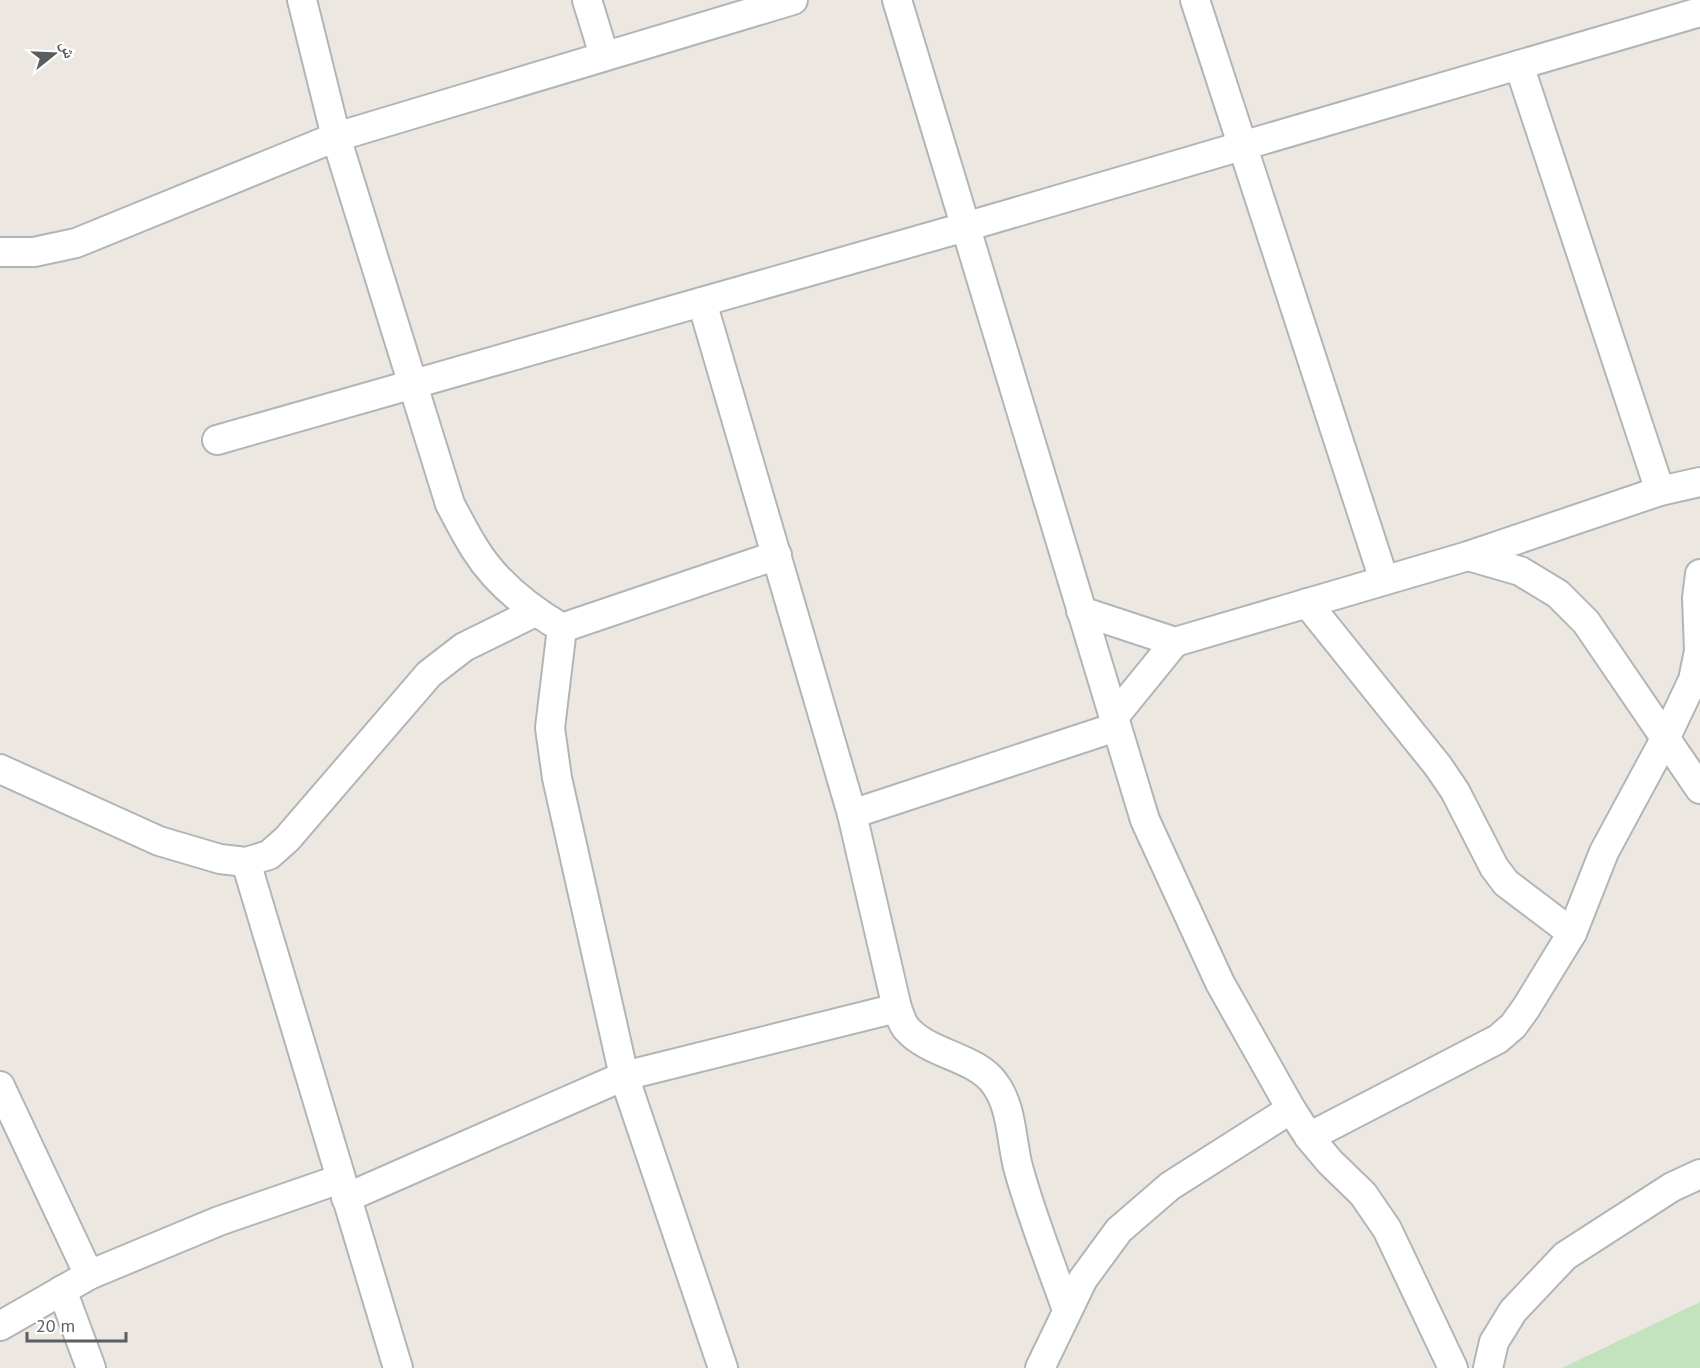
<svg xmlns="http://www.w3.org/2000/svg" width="1700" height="1368" font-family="'PT Sans','Noto Naskh Arabic',sans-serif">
  <rect width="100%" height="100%" fill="#ece8e1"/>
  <polygon fill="#c3e2be" points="1700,1302 1700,1368 1562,1368"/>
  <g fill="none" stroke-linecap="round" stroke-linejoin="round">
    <g stroke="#b2b5b8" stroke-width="32">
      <g id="street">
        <path d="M302,0L336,137L450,504C458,519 466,535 475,549C496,583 528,608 562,628"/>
        <polyline points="587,0 604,55"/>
        <polyline points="897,0 1145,820 1220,983 1291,1109 1309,1137 1330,1162 1363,1194 1387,1229 1453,1368"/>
        <polyline points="1195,0 1384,580"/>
        <polyline points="1519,65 1660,491"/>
        <polyline points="0,252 34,252 76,243 336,137 793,0"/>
        <path d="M702,302L852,814L897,1008C900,1015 902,1024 907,1029C930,1055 977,1057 995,1084C1012,1107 1011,1139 1018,1167C1031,1215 1050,1262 1067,1310"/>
        <polyline points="217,440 965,227 1700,12"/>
        <polyline points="1468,556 1520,571 1558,594 1586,622 1700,789"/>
        <polyline points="1307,603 1438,766 1455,791 1494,867 1506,883 1572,933"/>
        <polyline points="1081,611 1175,642"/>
        <polyline points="562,628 550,728 557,778 624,1076 723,1368"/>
        <polyline points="562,628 777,555"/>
        <polyline points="1114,717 1175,642 1468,556 1660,491 1700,482"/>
        <polyline points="0,769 159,841 220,859 246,862 269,855 287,839 429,674 464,647 535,612"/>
        <polyline points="852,814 1116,727"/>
        <polyline points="246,862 398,1368"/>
        <polyline points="0,1086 89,1275"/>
        <polyline points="1309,1137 1498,1039 1513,1026 1526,1008 1572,933 1604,852 1665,739 1693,680 1699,651 1697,598 1700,574"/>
        <polyline points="346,1198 624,1076 897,1008"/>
        <polyline points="62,1290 91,1368"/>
        <polyline points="0,1326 89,1275 219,1221 340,1179"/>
        <polyline points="1040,1368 1083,1279 1119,1230 1170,1186 1291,1109"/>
        <polyline points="1488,1368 1494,1342 1513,1311 1565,1256 1672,1187 1700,1174"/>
      </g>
    </g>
    <use href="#street" stroke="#fff" stroke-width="28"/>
  </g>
  <g transform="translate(54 54) rotate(72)" stroke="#ffffff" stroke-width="4.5" paint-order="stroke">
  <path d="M0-4.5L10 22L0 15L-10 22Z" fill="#595e61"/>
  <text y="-9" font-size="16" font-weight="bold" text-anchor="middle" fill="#595e61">ش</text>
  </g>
  <path d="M27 1332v9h99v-9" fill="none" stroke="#595e61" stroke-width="3"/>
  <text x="36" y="1332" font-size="18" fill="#595e61" stroke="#ffffff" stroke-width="4.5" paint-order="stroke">20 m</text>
</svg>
